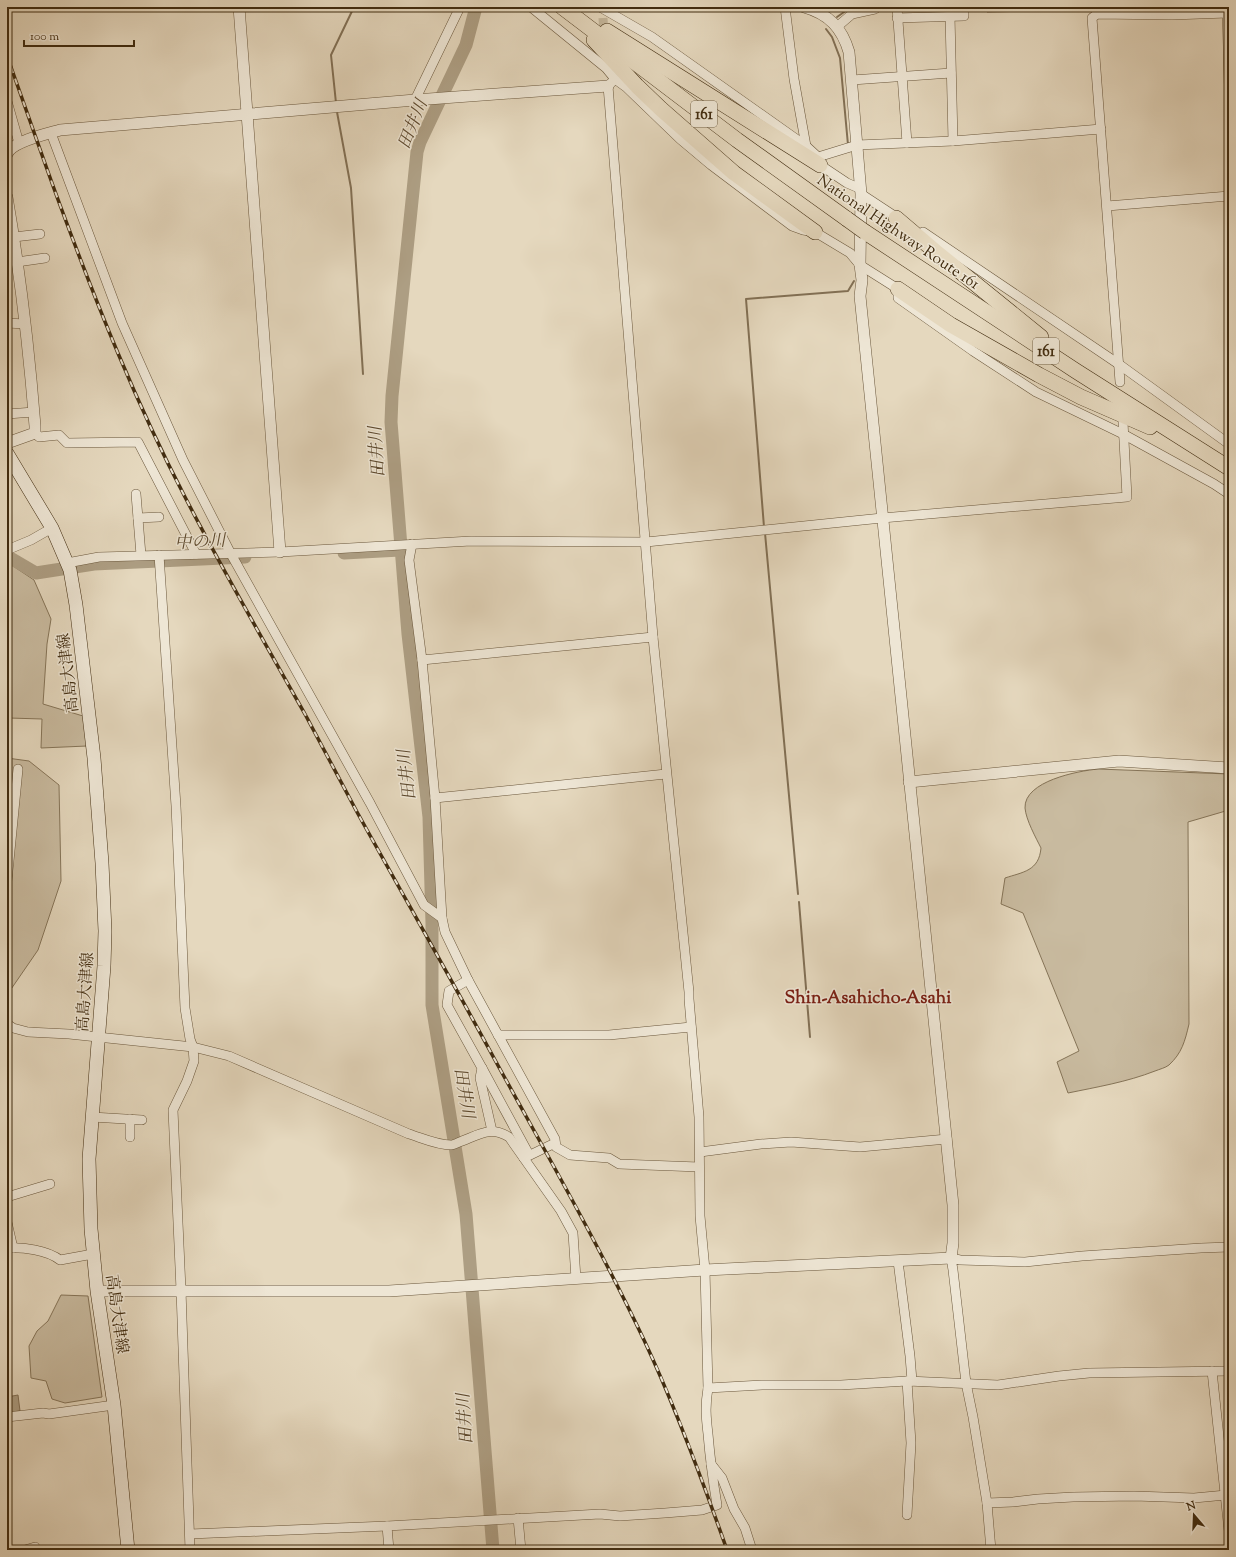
<svg xmlns="http://www.w3.org/2000/svg" width="1236" height="1557" font-family="'Sorts Mill Goudy','Noto Serif JP',serif">
  <rect width="100%" height="100%" fill="#e5d8be"/>
  <filter id="stains"><feTurbulence type="fractalNoise" baseFrequency=".005" numOctaves="4"/><feColorMatrix values="0 0 0 0 .2 0 0 0 0 .09 0 0 0 0 .02 0 0 0 .5 -.17"/></filter>
  <radialGradient id="worn" r=".72"><stop offset=".6" stop-color="#630" stop-opacity="0"/><stop offset="1" stop-color="#630" stop-opacity=".3"/></radialGradient>
  <g fill="#c9bba0" stroke="#857458">
    <polygon points="987,7 1224,7 987,12"/>
    <polygon points="7,562 34,580 51,619 47,644 43,704 83,716 87,746 41,748 42,719 9,718 7,731"/>
    <polygon points="7,758 29,761 59,785 61,881 38,950 7,995"/>
    <path d="M1098,769L1229,774V810L1188,822L1189,1024C1185,1041 1182,1053 1169,1065C1165,1068 1160,1069 1155,1071C1127,1082 1097,1087 1068,1093L1057,1062L1079,1051L1023,913L1001,904L1005,878C1023,872 1039,871 1041,848C1036,838 1026,820 1025,808C1024,781 1078,771 1098,769Z"/>
    <polygon points="61,1295 88,1296 102,1397 65,1403 52,1399 46,1381 31,1378 29,1346 37,1331 48,1321"/>
  </g>
  <polygon fill="#ad9e83" stroke="#827055" points="18,1395 20,1411 7,1413 7,1397"/>
  <g fill="none" stroke-linecap="round" stroke-linejoin="round">
    <g stroke="#827055" stroke-width="2">
      <polyline points="837,17 847,10 858,8"/>
      <polyline points="826,29 832,37 840,58 848,145"/>
      <polyline points="336,103 331,55 354,7"/>
      <polyline points="337,112 351,188 363,374"/>
      <polyline points="764,527 746,299 848,291 854,281"/>
      <polyline points="765,533 798,894"/>
      <polyline points="799,902 810,1037"/>
    </g>
    <g stroke="#ad9e83" stroke-width="13">
      <polyline points="476,7 466,45 420,142 417,152 392,396 391,422 408,634 429,817 432,923 432,1005 466,1214 493,1550"/>
      <polyline points="344,553 400,550"/>
      <polyline points="7,556 36,573 94,564 245,557"/>
    </g>
    <polyline stroke="#c4b69b" stroke-width="9" stroke-dasharray="9 4.5" stroke-linecap="butt" points="603,18 604,36"/>
    <g stroke="#6a573c" stroke-width="10">
      <g id="minor">
        <polyline points="531,7 606,68 615,79 626,87 680,139 711,165 792,226 803,230 815,232 850,253 860,265 898,289 898,298 973,351 1036,392 1123,434 1214,484 1229,494"/>
        <polyline points="600,7 652,37 806,146 818,157 820,165 847,183 861,189"/>
        <polyline points="785,7 794,79 806,146"/>
        <polyline points="897,7 907,143"/>
        <polyline points="1227,8 1229,85"/>
        <polyline points="950,16 953,141"/>
        <polyline points="897,18 964,16 964,7"/>
        <polyline points="838,26 852,14 875,9 877,7"/>
        <polyline points="852,80 951,73"/>
        <polyline points="415,100 460,7"/>
        <polyline points="7,101 19,143"/>
        <polyline points="51,133 122,323 183,460 231,554 370,803 424,905 442,918"/>
        <polyline points="818,157 857,145 953,141 1101,129"/>
        <polyline points="861,194 899,219"/>
        <polyline points="1107,206 1229,196"/>
        <polyline points="923,232 1120,365 1229,444"/>
        <polyline points="14,237 40,234"/>
        <polyline points="17,262 45,258"/>
        <polyline points="7,323 25,324"/>
        <polyline points="1120,382 1092,18 1097,14 1172,15 1227,13"/>
        <polyline points="7,414 34,412"/>
        <polyline points="35,433 39,437 59,435 67,443 138,442 196,554"/>
        <polyline points="136,494 141,555"/>
        <polyline points="138,518 159,517"/>
        <polyline points="412,544 409,560 422,660 435,798 442,918 445,932 468,980 555,1139 556,1147 570,1155 609,1158 619,1164 699,1167"/>
        <polyline points="7,550 31,540 52,528"/>
        <polyline points="159,555 176,806 185,1008 190,1039 193,1047 194,1061 187,1081 173,1110 181,1290 190,1550"/>
        <polyline points="67,563 99,557 280,552 471,541 646,542 882,518 1127,497 1123,422"/>
        <polyline points="422,660 653,637"/>
        <polyline points="435,798 666,774"/>
        <polyline points="7,881 18,769"/>
        <polyline points="468,980 449,991 447,1005 482,1068 480,1078 492,1131"/>
        <path d="M7,1024L13,1028L28,1032L69,1034L193,1047L229,1056L409,1134C422,1138 437,1145 451,1145C454,1145 459,1142 462,1141C480,1134 491,1126 509,1137L561,1211L573,1233L576,1279"/>
        <polyline points="498,1035 609,1035 691,1027"/>
        <polyline points="482,1068 527,1151 524,1158"/>
        <polyline points="92,1117 142,1120"/>
        <polyline points="130,1137 130,1119"/>
        <polyline points="700,1152 761,1144 791,1142 860,1147 947,1139"/>
        <polyline points="524,1158 555,1143"/>
        <polyline points="7,1197 50,1184"/>
        <polyline points="7,1222 13,1248"/>
        <path d="M7,1248C23,1247 47,1250 60,1260L93,1254"/>
        <polyline points="898,1261 910,1356 912,1381"/>
        <polyline points="1212,1371 1229,1531"/>
        <polyline points="907,1381 911,1443 907,1515"/>
        <polyline points="708,1388 762,1385 841,1385 907,1381 998,1385 1059,1376 1089,1373 1229,1371"/>
        <polyline points="7,1417 43,1413 49,1414 114,1405"/>
        <polyline points="711,1464 722,1478 734,1509 745,1528 752,1550"/>
        <polyline points="987,1503 1013,1502 1038,1499 1073,1497 1134,1496 1194,1498 1226,1495"/>
        <polyline points="518,1518 521,1550"/>
        <polyline points="387,1526 389,1550"/>
        <path d="M190,1534L387,1526L600,1514L620,1516L665,1513L702,1510L717,1505C713,1481 710,1458 708,1434C706,1417 705,1406 708,1388L705,1270L700,1216L699,1117L689,999V992L653,637L608,86L615,79"/>
        <polyline points="25,1550 35,1547 36,1550"/>
        <polyline points="991,1550 987,1503 973,1417 966,1383 953,1270 951,1258 960,1260 1025,1262 1082,1256 1201,1248 1229,1247"/>
      </g>
    </g>
    <g stroke="#6a573c" stroke-width="12">
      <g id="tertiary">
        <polyline points="239,7 280,552"/>
        <path d="M7,154C12,141 47,134 60,130L415,100L608,86"/>
        <path d="M7,197C20,272 29,349 35,426V433L7,443"/>
        <polyline points="909,782 1119,761 1229,768"/>
        <path d="M97,1291H389L705,1270L951,1258L953,1243V1205L860,296L862,280L860,265L861,194L849,52C842,28 829,14 804,7"/>
      </g>
    </g>
    <g stroke="#412c10" stroke-width="14">
      <polyline id="secondary" points="7,453 52,528 70,570 76,605 94,758 102,863 105,931 104,966 89,1159 91,1229 97,1291 114,1405 128,1550"/>
    </g>
    <g stroke="#412c10" stroke-width="16">
      <g id="trunk">
        <polyline points="562,7 737,140 847,219"/>
        <polyline points="607,31 820,165"/>
        <polyline points="594,40 637,86 661,109 734,173 815,232"/>
        <polyline points="896,218 936,252 1041,337"/>
        <polyline points="865,232 1076,371 1229,468"/>
        <polyline points="898,289 951,325 1039,375 1081,397 1150,427"/>
      </g>
    </g>
    <use href="#minor" stroke="#eee6d5" stroke-width="9"/>
    <use href="#tertiary" stroke="#eee6d5" stroke-width="11"/>
    <use href="#secondary" stroke="#eee6d5" stroke-width="13"/>
    <use href="#trunk" stroke="#e5d8be" stroke-width="15"/>
    <g stroke="#412c10" stroke-width="3.5">
      <path id="rail" d="M7,56C25,106 42,156 60,205C97,305 136,403 185,497C223,571 265,643 306,716C323,748 340,780 357,812C403,895 450,977 495,1060C546,1153 599,1245 644,1340C676,1408 702,1479 727,1550"/>
    </g>
    <use href="#rail" stroke="#eee6d5" stroke-width="2" stroke-dasharray="6" stroke-linecap="butt"/>
    <g stroke="#412c10" stroke-width="16" stroke-linecap="butt">
      <polyline id="trunk-bridge" points="847,219 865,232"/>
    </g>
    <use href="#trunk-bridge" stroke="#e5d8be" stroke-width="15"/>
  </g>
  <g text-anchor="middle" stroke-width="3" stroke-linejoin="round" paint-order="stroke">
    <g fill="#eee6d5" stroke="#75644b" stroke-width="1">
      <rect x="691" y="101" width="26" height="26" rx="3"/>
      <rect x="1033" y="338" width="26" height="26" rx="3"/>
    </g>
    <g font-size="15" font-weight="bold" fill="#412c10">
      <text x="704" y="119">161</text>
      <text x="1046" y="356">161</text>
    </g>
    <g font-size="16" fill="#412c10" stroke="#eee6d5">
      <text transform="translate(899 231) rotate(34)" y="6">National Highway Route 161</text>
      <text transform="translate(67 673) rotate(-97)" y="6">高島大津線</text>
      <text transform="translate(84 992) rotate(-86)" y="6">高島大津線</text>
      <text transform="translate(118 1314) rotate(82)" y="6">高島大津線</text>
    </g>
    <g font-size="17" font-style="italic" fill="#5c482d" stroke="#eee6d5">
      <text transform="translate(412 124) rotate(-68)" y="6">田井川</text>
      <text transform="translate(376 452) rotate(-94)" y="6">田井川</text>
      <text transform="translate(200 541) rotate(-3)" y="6">中の川</text>
      <text transform="translate(406 775) rotate(-97)" y="6">田井川</text>
      <text transform="translate(465 1093) rotate(81)" y="6">田井川</text>
      <text transform="translate(464 1419) rotate(-94)" y="6">田井川</text>
    </g>
    <g font-size="18" font-weight="bold" fill="#7a1f14" stroke="#eee6d5">
      <text x="868" y="1003">Shin-Asahicho-Asahi</text>
    </g>
  </g>
  <rect width="1236" height="1557" fill="none" stroke="#e5d8be" stroke-width="24"/>
  <rect x="8" y="8" width="1220" height="1541" fill="none" stroke="#412c10" stroke-width="2"/>
  <rect x="12" y="12" width="1212" height="1533" fill="none" stroke="#412c10"/>
  <g transform="translate(1194 1515) rotate(341)" stroke="#eee6d5" stroke-width="3" paint-order="stroke">
  <path d="M0-3L7 15L0 10L-7 15Z" fill="#412c10"/>
  <text y="-6" font-size="11" font-weight="bold" text-anchor="middle" fill="#412c10">N</text>
  </g>
  <path d="M24 40v6h110v-6" fill="none" stroke="#412c10" stroke-width="2"/>
  <text x="30" y="40" font-size="12" fill="#412c10" stroke="#eee6d5" stroke-width="3" paint-order="stroke">100 m</text>
  <rect width="100%" height="100%" filter="url(#stains)"/>
  <rect width="100%" height="100%" fill="url(#worn)"/>
</svg>
